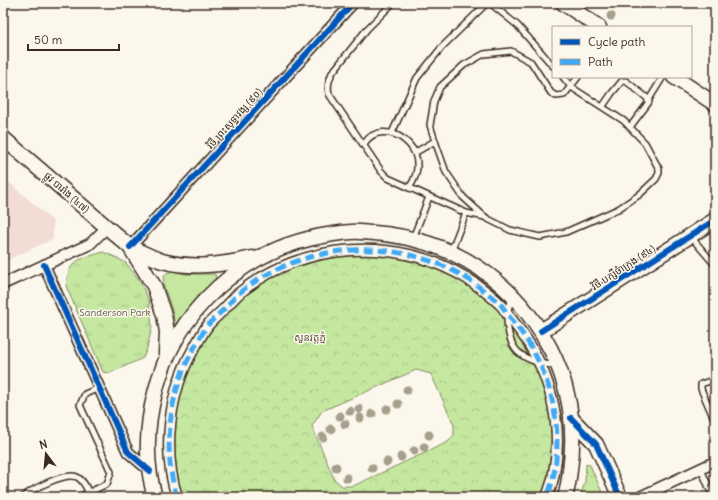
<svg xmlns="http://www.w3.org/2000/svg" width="718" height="500" font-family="Delius,'Noto Sans Khmer',sans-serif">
  <defs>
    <pattern id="forest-crowns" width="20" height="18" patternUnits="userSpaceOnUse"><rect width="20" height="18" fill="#c5e7a0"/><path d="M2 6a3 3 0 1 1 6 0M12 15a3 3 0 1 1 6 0" fill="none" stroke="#aac689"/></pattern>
    <pattern id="park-tufts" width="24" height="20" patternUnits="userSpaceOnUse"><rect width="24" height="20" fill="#c5e7a0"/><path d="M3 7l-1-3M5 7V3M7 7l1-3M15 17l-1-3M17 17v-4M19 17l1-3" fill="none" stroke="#aac689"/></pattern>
  </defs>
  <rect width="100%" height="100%" fill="#fbf7ec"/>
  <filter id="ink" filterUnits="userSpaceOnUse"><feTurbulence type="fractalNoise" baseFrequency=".025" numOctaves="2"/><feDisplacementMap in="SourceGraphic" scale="8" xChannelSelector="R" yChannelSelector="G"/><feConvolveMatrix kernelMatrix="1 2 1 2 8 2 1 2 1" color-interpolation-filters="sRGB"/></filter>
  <g filter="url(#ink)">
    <polygon fill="#f1ddd4" points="3,177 53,221 53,239 3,262"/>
    <polygon fill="#c5e7a0" stroke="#80885f" points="173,271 185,274 215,274 216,278 196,298 175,325 173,313 163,284 164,276 167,273"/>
    <path fill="url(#forest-crowns)" stroke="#80885f" fill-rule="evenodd" d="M343,252L401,254L447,270L500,308L526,340L548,392L555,446L545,497H179L171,445L175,403L188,363L210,327L239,296L275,273ZM416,370L431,374L454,425V435L448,442L353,486H342L334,479L312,426L322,411Z"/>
    <g fill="url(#park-tufts)" stroke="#80885f">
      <path d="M103,252L115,257L126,263L140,281L149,301L152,327L147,348L143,358L110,373L103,372L66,286C69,258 79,260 103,252Z"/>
      <polygon points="586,464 590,465 604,497 580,497 585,482"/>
    </g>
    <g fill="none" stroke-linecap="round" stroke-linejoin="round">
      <g stroke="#3b2a1e" stroke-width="8">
        <g id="lane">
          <path d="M393,3L367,29L332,73C329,81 327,85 329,94L381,171L388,178L466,213L485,217"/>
          <polyline points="490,3 517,25 553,66"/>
          <polyline points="563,77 571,87 624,121 645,143 659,169 659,173 656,179 639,195 618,209 566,232 540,237 510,230 486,218 463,197 446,172 435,141 430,125 434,101 440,87 464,65 484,54 511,51 531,62 551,93 556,96 564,95 578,77"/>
          <polyline points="648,101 663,77"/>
          <polyline points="603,106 612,93 622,81 626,81 647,98 649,102 630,127"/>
          <polyline points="392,133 417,78 442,47 487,3"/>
          <path d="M364,144C382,114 438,148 409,188"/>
          <polyline points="416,152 435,141"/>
          <polyline points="691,237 715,265"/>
          <polyline points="413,238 429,197"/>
          <polyline points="451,251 466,213"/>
          <path d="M512,299C507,309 506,318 508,329C509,335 510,341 514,347C521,359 542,365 555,365"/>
          <polyline points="715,383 713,380 701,384 701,389 715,421"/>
          <polyline points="701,469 713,497"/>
          <path d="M23,497C32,489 65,472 77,477C84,480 87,490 91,497"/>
          <polyline points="79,497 107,484 111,472 80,405 85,394 99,388"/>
        </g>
      </g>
      <g stroke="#3b2a1e" stroke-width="13">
        <g id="street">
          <polyline points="130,247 353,3"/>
          <polyline points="44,265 128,452 150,471"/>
          <polyline points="3,284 90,244 107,227"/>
          <path d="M177,497C162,451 169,392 193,350C198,342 202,333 208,325C212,320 218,315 223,310C228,305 233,299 238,294C303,241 397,235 468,279C477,285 494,298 502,306C506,312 510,318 515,324C548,365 564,420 554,473C553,481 550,489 547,497"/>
          <polyline points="640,497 715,462"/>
        </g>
      </g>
      <g stroke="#3b2a1e" stroke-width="17">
        <g id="secondary">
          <polyline points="563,3 599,27"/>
          <polyline points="674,77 715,104"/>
          <polyline points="3,138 130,247 154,286 164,315 167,332 166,354"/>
          <path d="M130,247C141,252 151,257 162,261C192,269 222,265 252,258"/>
          <polyline points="541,331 715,220"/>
          <polyline points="571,418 596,444 620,497"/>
          <path d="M155,497C145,464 146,426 155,393C175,310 244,248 328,235C336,234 344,232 351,232C359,231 367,233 374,233C452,239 515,280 551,350C570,388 576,428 570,470C569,479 568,488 565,497"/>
        </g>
      </g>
      <use href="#lane" stroke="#fbf7ec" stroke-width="5"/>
      <use href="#street" stroke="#fbf7ec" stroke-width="10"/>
      <use href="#secondary" stroke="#fbf7ec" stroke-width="14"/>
      <path stroke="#3fa9f5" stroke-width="5" stroke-dasharray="10 5" stroke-linecap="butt" d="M177,497C162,451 169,392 193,350C198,342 202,333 208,325C212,320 218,315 223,310C228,305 233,299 238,294C303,241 397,235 468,279C477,285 494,298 502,306C506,312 510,318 515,324C548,365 564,420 554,473C553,481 550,489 547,497"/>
      <g stroke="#fbf7ec" stroke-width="8">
        <g id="cycleway">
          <polyline points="130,247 353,3"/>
          <polyline points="44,265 128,452 150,471"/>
          <polyline points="541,331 715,220"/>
          <polyline points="571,418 596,444 620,497"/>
        </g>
      </g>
      <use href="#cycleway" stroke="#0057b8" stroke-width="6"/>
    </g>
    <g fill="#a5a08c">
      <circle cx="611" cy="16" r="4.5"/>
      <circle cx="407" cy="390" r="4.5"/>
      <circle cx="398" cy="404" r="4.5"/>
      <circle cx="359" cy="409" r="4.5"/>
      <circle cx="387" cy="409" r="4.5"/>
      <circle cx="350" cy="411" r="4.5"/>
      <circle cx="372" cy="414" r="4.5"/>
      <circle cx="340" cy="416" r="4.5"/>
      <circle cx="360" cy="418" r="4.5"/>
      <circle cx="345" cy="424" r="4.5"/>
      <circle cx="331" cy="429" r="4.5"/>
      <circle cx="429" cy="435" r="4.5"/>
      <circle cx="323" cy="437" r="4.5"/>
      <circle cx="424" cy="447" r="4.5"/>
      <circle cx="414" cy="451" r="4.5"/>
      <circle cx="401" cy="457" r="4.5"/>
      <circle cx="387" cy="462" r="4.5"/>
      <circle cx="336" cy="467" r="4.5"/>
      <circle cx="372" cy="468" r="4.5"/>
      <circle cx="347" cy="478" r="4.5"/>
    </g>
  </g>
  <g text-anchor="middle" stroke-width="3" stroke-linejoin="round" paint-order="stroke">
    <g font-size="10" fill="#3b2a1e" stroke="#fbf7ec">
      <text transform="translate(234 118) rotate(-48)" y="4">វិថី ព្រះសុទ្ធាវង្ស (៩០)</text>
      <text transform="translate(67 192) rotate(41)" y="4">ផ្លូវ បារាំង (៤៧)</text>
      <text transform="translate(623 267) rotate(-33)" y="4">វិថី បក្សីចំាក្រុង (៩៤)</text>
    </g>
    <g font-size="10" fill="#5e593e" stroke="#fbf7ec">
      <text x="115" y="316">Sanderson Park</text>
      <text x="310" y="341">សួនវត្ដភ្នំ</text>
    </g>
  </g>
  <rect width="718" height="500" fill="none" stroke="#fbf7ec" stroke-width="16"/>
  <rect x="8" y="8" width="702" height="484" fill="none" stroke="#3b2a1e" stroke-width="1.5" filter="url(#ink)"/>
  <rect x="552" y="26" width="140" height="52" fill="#fbf7ec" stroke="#aea59a"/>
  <rect x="560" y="39" width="20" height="6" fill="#0057b8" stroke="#aea59a"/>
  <text x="588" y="46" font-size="12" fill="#3b2a1e">Cycle path</text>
  <rect x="560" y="59" width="20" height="6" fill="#3fa9f5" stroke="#aea59a"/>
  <text x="588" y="66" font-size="12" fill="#3b2a1e">Path</text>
  <g transform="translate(46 454) rotate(344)" stroke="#fbf7ec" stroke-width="3" paint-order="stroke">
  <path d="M0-3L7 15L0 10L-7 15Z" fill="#3b2a1e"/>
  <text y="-6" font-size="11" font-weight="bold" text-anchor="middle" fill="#3b2a1e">N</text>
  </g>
  <path d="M28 44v6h91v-6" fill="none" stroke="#3b2a1e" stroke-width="2"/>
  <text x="34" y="44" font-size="12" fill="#3b2a1e" stroke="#fbf7ec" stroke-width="3" paint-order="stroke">50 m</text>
</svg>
